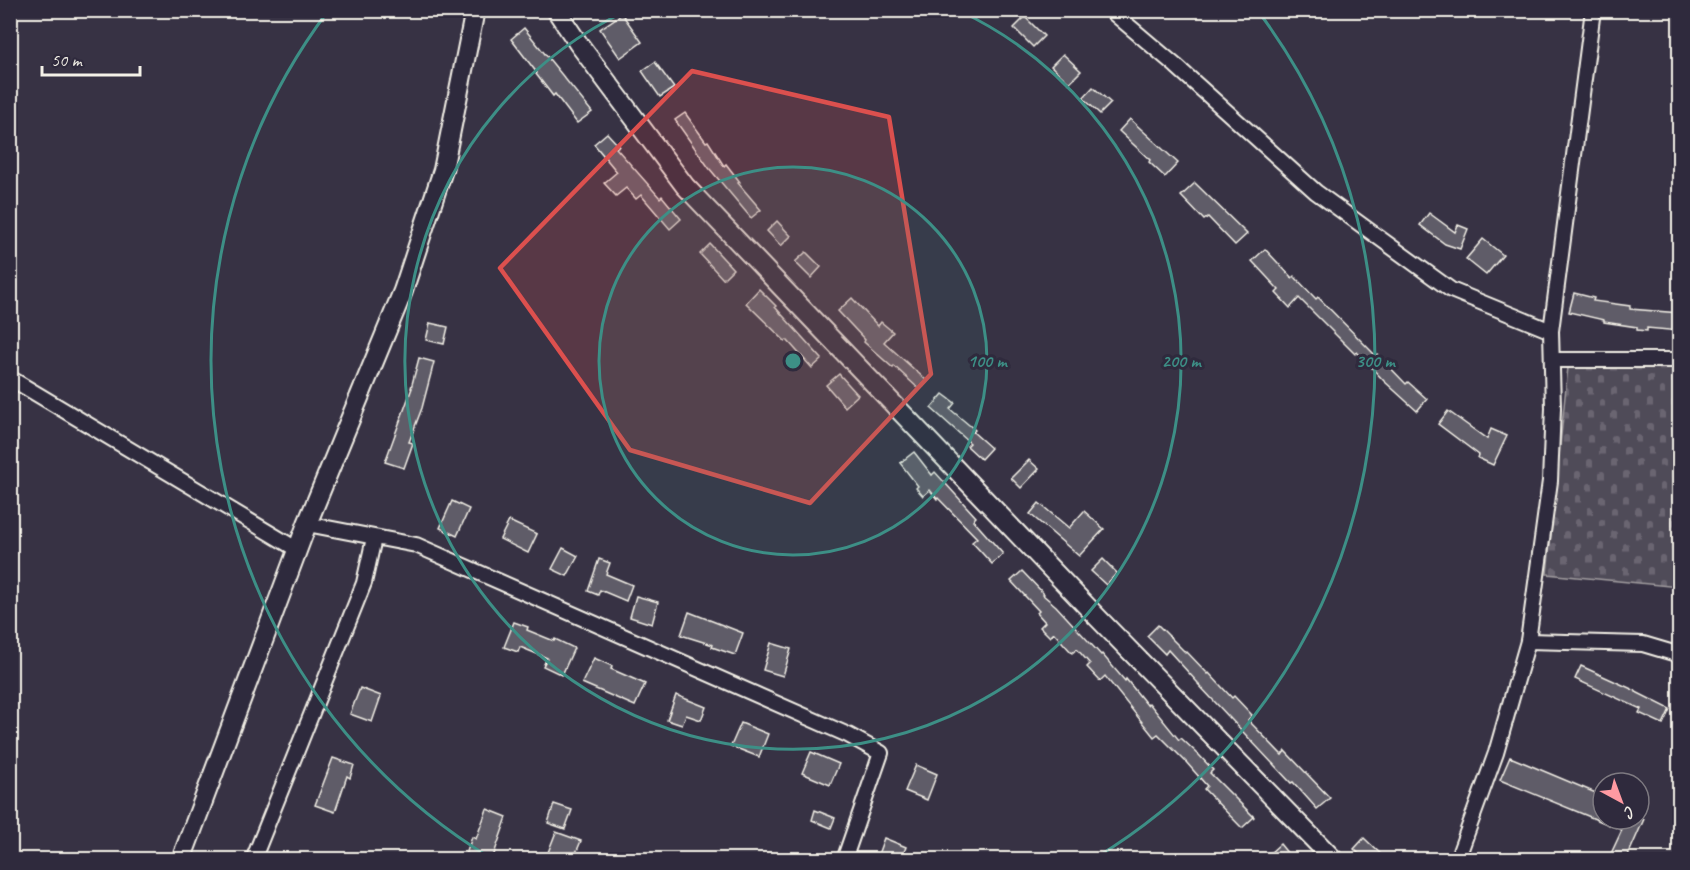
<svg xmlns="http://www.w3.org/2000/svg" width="1690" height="870" font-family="Caveat,sans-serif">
  <defs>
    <pattern id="cemetery-stones" width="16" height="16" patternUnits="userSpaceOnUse" patternTransform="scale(1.5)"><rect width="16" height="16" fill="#504b59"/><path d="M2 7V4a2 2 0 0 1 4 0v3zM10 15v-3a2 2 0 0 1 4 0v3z" fill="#6a6571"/></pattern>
  </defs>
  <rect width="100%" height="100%" fill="#373244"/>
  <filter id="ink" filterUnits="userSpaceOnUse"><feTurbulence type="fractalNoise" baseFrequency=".0167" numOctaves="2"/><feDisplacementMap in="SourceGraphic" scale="12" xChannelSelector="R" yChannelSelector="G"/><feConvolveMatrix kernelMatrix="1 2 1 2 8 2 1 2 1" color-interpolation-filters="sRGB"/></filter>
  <g filter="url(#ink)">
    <polygon fill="url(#cemetery-stones)" stroke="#a29ea0" stroke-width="1.5" points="1568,367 1679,368 1679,587 1547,574"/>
    <g fill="#5f5c67" stroke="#f4f1e8" stroke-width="1.5">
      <polygon points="622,14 642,42 620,58 600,29"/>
      <polygon points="1025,17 1044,36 1033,47 1014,28"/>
      <polygon points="524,28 592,112 577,123 555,94 553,96 536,74 537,73 511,39"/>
      <polygon points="1063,54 1081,71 1069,83 1051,66"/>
      <polygon points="655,62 674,88 660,97 642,71"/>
      <polygon points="1093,87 1111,103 1100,114 1083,98"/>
      <polygon points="685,113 706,142 708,141 724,166 726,164 740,182 738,183 761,210 751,218 709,168 675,120"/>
      <polygon points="1130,119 1178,163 1165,177 1149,162 1150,160 1119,131"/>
      <polygon points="607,133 619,146 616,148 660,198 662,196 681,219 670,229 641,195 636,199 626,188 616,196 604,183 617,172 594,144"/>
      <polygon points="1195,183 1247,234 1235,245 1208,217 1204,220 1181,196"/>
      <polygon points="1429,213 1455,232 1458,225 1468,229 1460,249 1445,244 1420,225"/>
      <polygon points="777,221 791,236 781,246 767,231"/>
      <polygon points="1483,239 1503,255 1486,275 1466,259"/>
      <polygon points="710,244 733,269 723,279 700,254"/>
      <polygon points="1265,249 1292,278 1294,276 1316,299 1318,297 1376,356 1377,354 1406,384 1408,382 1427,399 1417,411 1384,381 1357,352 1355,354 1299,298 1290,308 1276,293 1279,290 1252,261"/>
      <polygon points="806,252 821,267 811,278 795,262"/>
      <polygon points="759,289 776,306 775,307 822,359 812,368 787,340 785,341 746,303"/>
      <polygon points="1574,293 1594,298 1593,301 1630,306 1630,309 1680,313 1680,331 1647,328 1647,331 1637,330 1637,327 1604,322 1604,320 1569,312"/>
      <polygon points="852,298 878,326 881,322 893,332 884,342 927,381 919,389 894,366 893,368 864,342 865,340 838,311"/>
      <polygon points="430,323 448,327 444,344 426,340"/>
      <polygon points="419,358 434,362 422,408 409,442 413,443 404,468 385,462 412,388 411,388"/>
      <polygon points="839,374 858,395 845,407 826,385"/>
      <polygon points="943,394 955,403 950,409 975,430 973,432 991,448 981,459 967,446 970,443 931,408"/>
      <polygon points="1448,411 1487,439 1491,429 1507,436 1493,465 1478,458 1479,455 1438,424"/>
      <polygon points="914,452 932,475 935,472 976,517 973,520 1003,554 992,564 972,542 977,538 938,498 937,499 930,490 923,496 916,488 918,486 900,463"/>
      <polygon points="1029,460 1039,469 1021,488 1011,478"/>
      <polygon points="452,501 469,509 457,536 440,528"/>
      <polygon points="1039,503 1069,528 1084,511 1104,529 1079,556 1030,514"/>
      <polygon points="509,521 537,534 528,553 500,539"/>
      <polygon points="563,548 578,556 567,576 552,569"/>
      <polygon points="599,559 610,563 606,574 632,585 626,601 600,590 598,595 588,591"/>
      <polygon points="1103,559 1117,573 1106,585 1091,571"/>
      <polygon points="1022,571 1044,594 1043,595 1056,606 1101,655 1102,654 1125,681 1126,679 1147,705 1149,703 1179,740 1181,738 1199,755 1213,770 1210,773 1254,817 1242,828 1204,789 1207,786 1186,762 1158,734 1154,737 1105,676 1100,681 1087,667 1090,664 1077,649 1072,653 1054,633 1050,637 1040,627 1045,622 1037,613 1039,611 1011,581"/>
      <polygon points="636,596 658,602 652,624 630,617"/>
      <polygon points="689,612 743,633 735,655 712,647 713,645 681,635"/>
      <polygon points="514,622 528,627 527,630 554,641 555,639 574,648 562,675 543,666 547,658 520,647 518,652 504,647"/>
      <polygon points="1158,625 1186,653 1187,652 1208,674 1209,673 1232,698 1234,696 1252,715 1248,720 1282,755 1285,751 1330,798 1317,809 1293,782 1291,783 1198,684 1198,683 1168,650 1165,654 1147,636"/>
      <polygon points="771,643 791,649 783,676 763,670"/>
      <polygon points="594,658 612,666 611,669 645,684 635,706 582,683"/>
      <polygon points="1581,666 1636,691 1636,692 1670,709 1663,724 1639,713 1641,709 1575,679"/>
      <polygon points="360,688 381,696 372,722 350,714"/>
      <polygon points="676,695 706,707 701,720 686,715 682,725 667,720"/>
      <polygon points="741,723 768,734 759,757 731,746"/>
      <polygon points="811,752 839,764 830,785 802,773"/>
      <polygon points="1510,757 1603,796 1603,819 1644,819 1626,860 1608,860 1622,830 1500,780"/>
      <polygon points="333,758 354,765 350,778 347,776 335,812 315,805"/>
      <polygon points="916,765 937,774 927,800 905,791"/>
      <polygon points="554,804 572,810 565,829 548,823"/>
      <polygon points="487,809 507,817 492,860 464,860 472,837 476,839"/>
      <polygon points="815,810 835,818 831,828 812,820"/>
      <polygon points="556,832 581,841 573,860 559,860 547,855"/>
      <polygon points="884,838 906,847 901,860 876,860"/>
      <polygon points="1364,838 1387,860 1365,860 1354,849"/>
      <polygon points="1280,844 1293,860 1276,860 1270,853"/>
    </g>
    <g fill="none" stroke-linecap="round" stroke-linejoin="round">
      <g stroke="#f4f1e8" stroke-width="18">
        <g id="street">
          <polyline points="1110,10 1176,66 1316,192 1451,290 1551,331"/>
          <polyline points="1552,360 1680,360"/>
          <polyline points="10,378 298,550"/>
          <polyline points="307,524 416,545 848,735 881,753 844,860"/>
          <polyline points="1528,641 1643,644 1680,655"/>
          <polyline points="253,860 364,583 374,538"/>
          <polyline points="1457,860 1496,753 1528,641 1550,481 1553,408 1551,331 1593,10"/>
        </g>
      </g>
      <g stroke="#f4f1e8" stroke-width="22">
        <g id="secondary">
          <polyline points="556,10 578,43 685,186 1098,618 1334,860"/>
          <polyline points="181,860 307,524 403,291 443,170 475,10"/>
        </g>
      </g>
      <use href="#street" stroke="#2f2a3d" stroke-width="14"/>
      <use href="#secondary" stroke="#2f2a3d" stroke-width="18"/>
    </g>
  </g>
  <path fill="#dc504e" fill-opacity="0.2" stroke="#dc504e" stroke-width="4.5" stroke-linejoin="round" d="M692,71L889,117L931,374L810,503L630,450L500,268Z"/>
  <circle cx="793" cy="361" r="194" fill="#3d8f86" fill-opacity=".12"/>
  <g fill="none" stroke="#3d8f86" stroke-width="3">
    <circle cx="793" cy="361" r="194"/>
    <path d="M960 11A388 388 0 1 1 626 11"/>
    <path d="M489 857A582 582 0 0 1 328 11M1258 11A582 582 0 0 1 1097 857"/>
  </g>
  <circle cx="793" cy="361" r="9" fill="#3d8f86" stroke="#2f2a3d" stroke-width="3"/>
  <g font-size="18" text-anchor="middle" font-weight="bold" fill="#3d8f86" stroke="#2f2a3d" stroke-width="6" stroke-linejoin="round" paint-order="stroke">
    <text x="987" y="367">100 m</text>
    <text x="1181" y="367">200 m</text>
    <text x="1375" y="367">300 m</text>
  </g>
  <rect width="1690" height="870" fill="none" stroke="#2f2a3d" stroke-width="36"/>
  <rect x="18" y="18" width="1654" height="834" fill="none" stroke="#f4f1e8" stroke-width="2" filter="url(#ink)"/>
  <g transform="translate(1621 801) rotate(139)"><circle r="28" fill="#2f2a3d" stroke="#7e7a81" stroke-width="1.5"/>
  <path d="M0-4.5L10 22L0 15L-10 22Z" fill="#ff9aa2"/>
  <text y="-9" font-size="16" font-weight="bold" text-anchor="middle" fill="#f4f1e8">С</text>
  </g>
  <path d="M42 66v9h98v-9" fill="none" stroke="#f4f1e8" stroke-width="3"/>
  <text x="51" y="66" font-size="18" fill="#f4f1e8" stroke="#2f2a3d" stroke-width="4.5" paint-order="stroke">50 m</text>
</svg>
